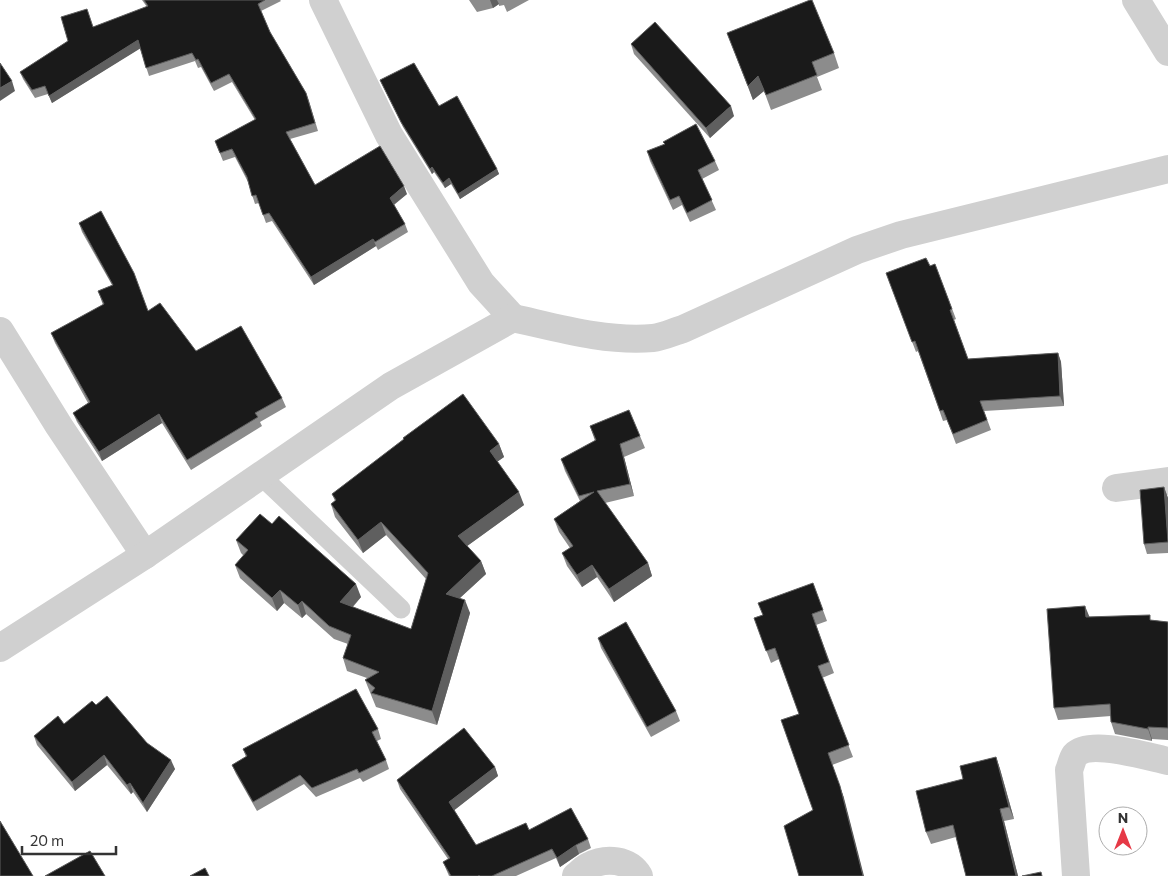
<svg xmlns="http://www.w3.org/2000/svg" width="1168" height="876" font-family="Commissioner,sans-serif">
  <rect width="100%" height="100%" fill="#fff"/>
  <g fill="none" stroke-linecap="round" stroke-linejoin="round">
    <polyline stroke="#d0d0d0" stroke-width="19" points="260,475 401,609"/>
    <g stroke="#d0d0d0" stroke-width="28">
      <polyline points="323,0 389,135 481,283 513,318"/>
      <polyline points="1136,0 1168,52"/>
      <polyline points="0,331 59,426 145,555"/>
      <polyline points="1116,488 1168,481"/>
      <path d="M0,648L145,555L391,386L513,318C558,328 606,342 653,338C663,337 673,332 683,329L857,250L901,235L1168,169"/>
      <path d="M576,876C580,873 584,868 589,866C606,857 629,859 639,876"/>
      <path d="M1076,876L1069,770C1071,766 1072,759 1075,755C1090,739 1148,757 1168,761"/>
    </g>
  </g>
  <g fill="#8c8c8c">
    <polygon points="142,0 280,0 281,1 261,11 270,32 306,93 309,101 318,131 290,139 315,185 407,194 394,205 405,224 408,232 378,250 376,246 314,285 272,221 266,223 259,203 255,204 248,182 235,157 223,161 215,141 255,120 232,82 214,91 201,67 198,68 195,61 149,76 140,48 52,103 48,94 35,98 23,79 20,72 68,41 93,27 147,7"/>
    <polygon points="469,0 529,0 507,12 504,5 499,6 499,4 493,8 477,12"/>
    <polygon points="727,33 834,53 839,68 817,77 822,90 771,110 764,91 753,100"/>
    <polygon points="631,44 734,116 710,138 634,54"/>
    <polygon points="380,80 439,106 497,169 499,174 460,199 451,184 445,188 434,172 432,174 403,127"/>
    <polygon points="647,151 715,161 719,170 702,179 716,210 690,222 682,205 673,210 650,161"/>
    <polygon points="79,223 148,311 196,351 282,398 286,407 260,422 262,426 191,470 162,423 102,461 77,422 73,413 88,403 55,343 51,333 103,305 98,291 112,285 82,232"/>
    <polygon points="935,264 956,319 954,320 968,359 1058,353 1061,362 1064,406 984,411 991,430 956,444 947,420 943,421 918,351 916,352 886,273 930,266"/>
    <polygon points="590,426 640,436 645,448 624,457 634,496 605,503 648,563 652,576 614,602 597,577 582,587 567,566 562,553 570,548 559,532 554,519 580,501 565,471 561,459 595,441"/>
    <polygon points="403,438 499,444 504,457 497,462 524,505 467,546 481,561 486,574 460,598 470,613 437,725 376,707 365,680 367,678 347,671 343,658 348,644 334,639 306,614 302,618 284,603 277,611 240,578 235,565 244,556 241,553 236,540 361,597 353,607 411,629 426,579 386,535 363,553 335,517 331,504 335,501 332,494 404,440"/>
    <polygon points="1164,487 1168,498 1168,553 1147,554 1144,544"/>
    <polygon points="813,583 827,621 816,625 834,673 822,678 853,757 832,765 844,798 813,810 799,714 779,659 771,663 754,618 762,615"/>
    <polygon points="1089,617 1152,620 1168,622 1168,740 1152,739 1152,741 1115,734 1111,722 1111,716 1058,720 1054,708"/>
    <polygon points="598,638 676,711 680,721 651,737 601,648"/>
    <polygon points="96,705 147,743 175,769 147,812 133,792 131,794 107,765 75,791 37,745 34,736 64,724"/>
    <polygon points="378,729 381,739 377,741 386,760 389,769 363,782 360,778 316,797 304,784 257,811 236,774 232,765 246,757 243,749"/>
    <polygon points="996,757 1000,769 1014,819 1004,821 1018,876 966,876 956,837 931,844 926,832 963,779"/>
    <polygon points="495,767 498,776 454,810 476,845 529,830 588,839 591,848 579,854 560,867 556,858 516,876 449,876 443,862 448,859 400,789 397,780"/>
  </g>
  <g fill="#5f5f5f">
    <polygon points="490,0 497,0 499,4 493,8"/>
    <polygon points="138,40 141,48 52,103 49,96"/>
    <polygon points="758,76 764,91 753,100 748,86"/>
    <polygon points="12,81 15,91 0,101 0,88"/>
    <polygon points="731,106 734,116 710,138 706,128"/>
    <polygon points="432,167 434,172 432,174 430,169"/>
    <polygon points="497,169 499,174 460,199 458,194"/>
    <polygon points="449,178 451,184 445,188 443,183"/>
    <polygon points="404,186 407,194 392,206 390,198"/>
    <polygon points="373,239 376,246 314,285 311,277"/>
    <polygon points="1058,353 1061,362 1064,406 1060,396"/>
    <polygon points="159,414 162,423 102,461 99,452"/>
    <polygon points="499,444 504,457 494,464 490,451"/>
    <polygon points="620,444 624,457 634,496 630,484"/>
    <polygon points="1164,487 1168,498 1168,539"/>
    <polygon points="519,492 524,505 463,549 458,536"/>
    <polygon points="381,522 386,535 363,553 358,540"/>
    <polygon points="481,561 486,574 450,607 446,594"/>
    <polygon points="648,563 652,576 614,602 609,589"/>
    <polygon points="592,565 597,577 582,587 577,575"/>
    <polygon points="356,584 361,597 345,615 340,602"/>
    <polygon points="280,590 284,603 277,611 272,598"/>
    <polygon points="465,600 470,613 437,725 432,711"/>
    <polygon points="302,601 306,614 302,618 298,605"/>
    <polygon points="1085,606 1090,618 1086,617"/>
    <polygon points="1148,727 1152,739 1152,741 1148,729"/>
    <polygon points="828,753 844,798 864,876 863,876"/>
    <polygon points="104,755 107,765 75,791 72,782"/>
    <polygon points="996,757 1000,769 1014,819 1009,807"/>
    <polygon points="171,760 175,769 147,812 143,803"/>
    <polygon points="495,767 498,776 452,812 449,802"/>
    <polygon points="130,783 133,792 131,794 127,785"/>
    <polygon points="1000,809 1004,821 1018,876 1016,876"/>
    <polygon points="576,845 579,854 560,867 557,858"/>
  </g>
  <g fill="#1a1a1a" stroke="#5f5f5f">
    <polygon points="144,0 265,0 258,4 270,32 306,93 315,123 286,132 315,185 380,146 404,186 390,198 405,224 375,242 373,239 311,277 269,213 263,215 256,195 252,196 247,177 232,149 220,153 215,141 256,119 229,74 211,83 198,59 196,60 192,53 146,68 138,40 49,96 45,86 32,90 20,72 68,41 61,17 87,9 93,27 148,6"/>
    <polygon points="810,0 812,0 834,53 812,62 817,75 766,95 758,76 748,86 727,33"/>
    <polygon points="655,22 731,106 706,128 631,44"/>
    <polygon points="0,63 12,81 0,88"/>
    <polygon points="414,63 439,106 457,96 497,169 458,194 449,178 443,183 432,167 430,169 401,122 380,80"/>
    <polygon points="696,124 715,161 698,170 712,200 687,213 679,196 670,200 647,151 665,144 663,142"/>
    <polygon points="101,211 134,273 148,311 160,303 196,351 241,326 282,398 255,413 258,417 187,460 159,414 99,452 73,413 90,402 51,333 104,304 98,291 113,285 79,223"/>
    <polygon points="926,258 930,266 935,264 952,309 950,310 968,359 1058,353 1060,396 980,401 987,420 953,434 943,410 940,411 915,341 912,342 886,273"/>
    <polygon points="463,394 499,444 490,451 519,492 458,536 481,561 446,594 465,600 432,711 371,693 375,688 365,680 379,672 343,658 351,635 329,626 302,601 298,605 280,590 272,598 235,565 248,550 236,540 260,514 272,524 279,516 356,584 340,602 411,629 428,573 381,522 358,540 331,504 336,500 332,494 404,439 403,438"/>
    <polygon points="629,410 640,436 620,444 630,484 597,491 648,563 609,589 592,565 577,575 562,553 573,546 554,519 594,492 579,496 561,459 596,440 590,426"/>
    <polygon points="1164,487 1168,542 1144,544 1140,490"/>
    <polygon points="813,583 823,610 812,614 829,662 818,666 849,745 828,753 840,786 863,876 799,876 784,826 813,810 781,720 799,714 775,648 766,651 754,618 763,615 758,603"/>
    <polygon points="1085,606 1086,617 1150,615 1150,620 1168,622 1168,728 1148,727 1148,729 1111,722 1110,704 1054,708 1047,609"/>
    <polygon points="626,622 676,711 647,727 598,638"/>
    <polygon points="356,689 378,729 372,732 386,760 359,773 357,769 312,788 300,775 253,802 232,765 247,756 243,749"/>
    <polygon points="107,696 147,743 171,760 143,803 130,783 127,785 104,755 72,782 34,736 58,716 64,724 92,701 96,705"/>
    <polygon points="464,728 495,767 449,802 476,845 526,823 529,830 571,808 588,839 576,845 557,858 552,849 492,876 480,876 479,875 478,876 451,876 443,862 450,858 397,780"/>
    <polygon points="996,757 1009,807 1000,809 1016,876 966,876 953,825 926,832 916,791 963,779 960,766"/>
    <polygon points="0,821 33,876 0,876"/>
    <polygon points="90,851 105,876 45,876"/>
    <polygon points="205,868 209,876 190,876"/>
    <polygon points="1041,872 1042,876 1022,876"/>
  </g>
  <g transform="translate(1123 831)"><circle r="24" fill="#ffffff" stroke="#adadad"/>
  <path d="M0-4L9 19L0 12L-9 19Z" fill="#e63946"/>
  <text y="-8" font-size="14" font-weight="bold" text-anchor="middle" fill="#333333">N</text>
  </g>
  <path d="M22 846v8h94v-8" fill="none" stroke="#333333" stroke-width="2.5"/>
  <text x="30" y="846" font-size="15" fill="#333333" stroke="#ffffff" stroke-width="4" paint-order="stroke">20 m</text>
</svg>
